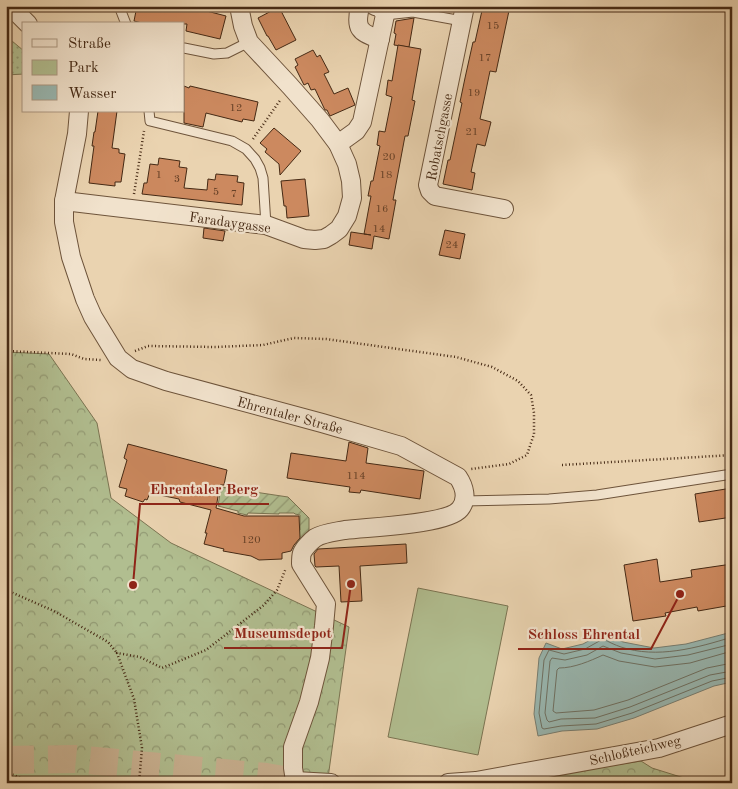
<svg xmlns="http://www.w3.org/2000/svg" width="738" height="789" font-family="'Old Standard TT',serif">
  <defs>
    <pattern id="grass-dots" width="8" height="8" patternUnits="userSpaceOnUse" patternTransform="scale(1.25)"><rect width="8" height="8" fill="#b1be90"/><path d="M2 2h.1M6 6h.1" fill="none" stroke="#929a74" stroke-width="1.8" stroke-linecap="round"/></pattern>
    <pattern id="forest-crowns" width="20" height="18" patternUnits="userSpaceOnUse" patternTransform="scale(1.25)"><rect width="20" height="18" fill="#b1be90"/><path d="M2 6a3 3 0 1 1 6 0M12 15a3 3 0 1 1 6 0" fill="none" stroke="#929a74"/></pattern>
    <pattern id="garden-furrows" width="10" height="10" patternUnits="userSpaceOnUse" patternTransform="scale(1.25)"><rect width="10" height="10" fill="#b1be90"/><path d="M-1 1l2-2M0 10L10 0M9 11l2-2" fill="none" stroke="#929a74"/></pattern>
  </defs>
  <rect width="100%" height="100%" fill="#ead3b0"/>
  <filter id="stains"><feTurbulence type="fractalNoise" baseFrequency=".004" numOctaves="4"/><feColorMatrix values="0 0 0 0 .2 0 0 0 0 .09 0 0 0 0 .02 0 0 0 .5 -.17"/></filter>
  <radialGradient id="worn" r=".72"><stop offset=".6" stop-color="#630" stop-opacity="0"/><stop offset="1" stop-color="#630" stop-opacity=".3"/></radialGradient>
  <polygon fill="url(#grass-dots)" stroke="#7b7452" points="6,36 24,51 24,74 6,75"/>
  <g fill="url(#forest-crowns)" stroke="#7b7452">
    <polygon points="6,352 49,354 97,423 111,498 171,543 349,627 328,778 318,783 6,783"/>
    <polygon points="641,761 652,768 684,778 692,783 499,783"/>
  </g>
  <polygon fill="#b1be90" stroke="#7b7452" points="418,588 508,606 478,755 388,737"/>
  <polygon fill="url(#garden-furrows)" stroke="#7b7452" points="221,487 288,497 309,518 309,530 297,546 296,532 300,530 300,515 295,514 294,513 279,513 279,514 248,513 247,515 238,513 238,511 218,506"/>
  <polygon fill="#98b7b1" stroke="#777e72" points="732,632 732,682 714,686 634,718 597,729 562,731 538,736 534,714 539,658 546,643 562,649 583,644 603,633 623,642 654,648 686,644"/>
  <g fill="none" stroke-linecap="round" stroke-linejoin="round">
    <g stroke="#6e7062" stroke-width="1">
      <path d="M732,637C697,648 657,659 621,647C615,645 609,642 603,639L585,649L564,654L549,650L544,660L539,713L542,728L544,729L561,726L596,724L632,713L712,681L732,677"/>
      <polyline points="732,644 688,655 655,659 621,653 603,646 587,655 565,660 552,658 550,661 545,713 547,720 549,722 561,719 595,718 630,707 710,675 732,671"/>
      <path d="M732,651L690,663L655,667L619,661L603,655C590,661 574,668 559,668L557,670L553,711L556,713L594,710L628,700L707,668L732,663"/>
    </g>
  </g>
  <g fill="#cc895f" stroke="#452914">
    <polygon points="137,6 170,6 190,11 191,7 226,16 220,39 186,31 187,24 146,24 134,21"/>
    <polygon points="483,6 510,6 496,72 490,71 480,119 491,122 485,146 477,144 471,172 475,173 472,190 443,184 448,160 450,160 462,103 460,102 465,78 473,42 475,42"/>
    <polygon points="279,7 296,40 276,50 268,36 267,36 258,18"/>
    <polygon points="414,18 409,47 394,45 396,34 394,33 396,21"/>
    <polygon points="398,45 421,49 412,100 415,101 408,136 405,136 393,200 396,200 389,239 374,236 372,249 349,245 351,232 371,235 364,234 371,196 368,196 371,181 373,181 380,146 377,145 379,131 385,132 392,97 386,95 388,80 392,81"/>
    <polygon points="313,50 317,57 320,55 329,72 324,74 334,94 348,88 355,105 330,116 327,110 325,110 324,108 315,89 311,90 308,83 304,85 295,67 298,65 295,59"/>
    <polygon points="184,86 189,88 190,86 258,102 254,121 243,119 242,122 206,113 203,127 184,123"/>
    <polygon points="98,111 117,111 112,148 119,149 119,153 125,154 121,182 115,182 115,186 89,183 94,146 92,146 94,132 95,132"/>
    <polygon points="274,128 301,151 280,175 279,164 265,152 267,149 260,143"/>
    <polygon points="159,158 180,161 179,167 187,168 184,188 207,190 208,179 215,180 216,174 238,176 237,182 244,183 242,205 142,194 144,183 147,183 150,164 158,165"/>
    <polygon points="305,179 309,216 287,218 286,206 284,206 281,181"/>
    <polygon points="204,228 225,231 223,241 203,238"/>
    <polygon points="445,230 465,234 460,259 439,255"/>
    <polygon points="349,442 368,448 366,463 424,471 420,499 361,490 360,493 349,492 350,487 287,478 291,453 346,461"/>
    <polygon points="128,444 227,470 224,485 220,485 216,508 244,516 299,516 300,538 294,545 291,551 282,553 282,559 259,560 251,556 223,551 224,549 204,544 207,533 205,533 211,510 180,502 179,499 150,493 147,500 145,499 143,502 125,496 127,489 119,487 127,460 124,458"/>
    <polygon points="732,488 732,517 699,522 695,494"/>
    <polygon points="406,544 407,563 360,566 362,601 341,602 339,566 316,567 315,566 314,554 318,549"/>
    <polygon points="657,559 660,582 692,577 691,570 732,564 732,605 698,611 697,607 665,613 666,616 633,621 624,565"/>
  </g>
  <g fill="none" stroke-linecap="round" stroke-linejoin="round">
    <polyline stroke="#c9b191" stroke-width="28" stroke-dasharray="28 14" stroke-linecap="butt" points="6,760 75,759 266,777 301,783"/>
    <g stroke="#6e543b" stroke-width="11">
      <g id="lane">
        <polyline points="119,6 126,24"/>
        <polyline points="385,15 413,12 462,21"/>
        <polyline points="184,48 214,54 227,53 249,42"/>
        <polyline points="149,111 150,121 232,141 246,149 255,159 260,168 263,178 266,225"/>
        <polyline points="464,501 549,499 597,495 732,474"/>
      </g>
    </g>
    <g stroke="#6e543b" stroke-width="20">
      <g id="street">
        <polyline points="10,6 28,24"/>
        <polyline points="465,6 428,185 430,191 435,196 504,209"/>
        <path d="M360,7C355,28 359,33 380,39"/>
        <path d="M79,111L77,134L64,201V222L71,257L85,299L93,317L118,358L132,369L166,381L322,423L401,446L458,477C464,486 468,499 460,509C447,525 368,527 345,530C335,532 323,533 315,538C311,541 304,548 302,553C301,556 301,561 301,564L326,604L324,626L320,658L309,702L293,747V768L295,781"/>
        <polyline points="338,144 356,131 362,122 385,15 381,8 375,6"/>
        <polyline points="64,201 266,225 304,239 315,240 324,239 331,235 339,229 347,216 352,198 351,181 347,164 338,144 320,120 290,86 249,42 243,26 239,6"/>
        <polyline points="293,783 295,781 331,783"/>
        <polyline points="448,783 476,781 659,748 732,724"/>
      </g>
    </g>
    <g stroke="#452914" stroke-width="2.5" stroke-dasharray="1 2.5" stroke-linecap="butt">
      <polyline points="253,139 281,99"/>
      <polyline points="134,194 144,131"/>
      <polyline points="6,351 71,354 84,359 101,360"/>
      <polyline points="135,351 148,346 216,347 263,345 294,338 326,339 456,357 492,367 518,381 531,395 534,413 534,434 527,455 509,464 471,469"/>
      <polyline points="562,465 732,455"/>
      <polyline points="6,590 54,611 108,642 117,653"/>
      <polyline points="6,772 33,783"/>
      <polyline points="139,783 142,748 134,699 117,653 140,657 162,668 206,650 264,605 277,590 286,568"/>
    </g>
    <use href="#lane" stroke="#f1e2cc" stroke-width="9"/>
    <use href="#street" stroke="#f1e2cc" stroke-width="18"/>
  </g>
  <g text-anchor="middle" stroke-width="4.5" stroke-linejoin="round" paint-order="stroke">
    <g font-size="11" fill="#674127">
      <text x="493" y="29">15</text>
      <text x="485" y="61">17</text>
      <text x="474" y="96">19</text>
      <text x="236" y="111">12</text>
      <text x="472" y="135">21</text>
      <text x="389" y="160">20</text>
      <text x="159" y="178">1</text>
      <text x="386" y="178">18</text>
      <text x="177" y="182">3</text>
      <text x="216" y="195">5</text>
      <text x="234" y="197">7</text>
      <text x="382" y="212">16</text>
      <text x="379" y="232">14</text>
      <text x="452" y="248">24</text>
      <text x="356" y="479">114</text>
      <text x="251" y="543">120</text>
    </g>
    <g font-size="14" fill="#452914" stroke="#f1e2cc">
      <text transform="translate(439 137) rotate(-79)" y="5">Robatschgasse</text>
      <text transform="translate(230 222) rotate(8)" y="5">Faradaygasse</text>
      <text transform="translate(290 415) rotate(15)" y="5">Ehrentaler Straße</text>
      <text transform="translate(635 750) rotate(-13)" y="5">Schloßteichweg</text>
    </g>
  </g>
  <path fill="none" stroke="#8f2418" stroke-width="2" d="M133 585L140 504H269M351 584L342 648H224M680 594L651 649H518"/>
  <g fill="#8f2418" stroke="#f1e2cc" stroke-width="2">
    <circle cx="133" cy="585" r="5"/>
    <circle cx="351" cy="584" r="5"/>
    <circle cx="680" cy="594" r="5"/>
  </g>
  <g font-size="15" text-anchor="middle" font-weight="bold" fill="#8f2418" stroke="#f1e2cc" stroke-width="4.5" stroke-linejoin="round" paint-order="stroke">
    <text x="204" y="494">Ehrentaler Berg</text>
    <text x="283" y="638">Museumsdepot</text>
    <text x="584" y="639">Schloss Ehrental</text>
  </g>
  <rect width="738" height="789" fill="none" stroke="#ead3b0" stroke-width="25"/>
  <rect x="8" y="8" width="723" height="774" fill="none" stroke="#452914" stroke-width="2.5"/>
  <rect x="12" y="12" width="713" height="764" fill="none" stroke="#452914"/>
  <rect x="22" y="22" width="162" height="90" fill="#f1e2cc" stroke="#ac9882"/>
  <rect x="32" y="39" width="25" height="8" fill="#f1e2cc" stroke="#ac9882"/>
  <text x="68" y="48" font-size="15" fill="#452914">Straße</text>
  <rect x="32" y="60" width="25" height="15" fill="#b1be90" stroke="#ac9882"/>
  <text x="68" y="72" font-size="15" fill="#452914">Park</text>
  <rect x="32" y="85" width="25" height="15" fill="#98b7b1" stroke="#ac9882"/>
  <text x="68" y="98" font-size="15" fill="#452914">Wasser</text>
  <rect width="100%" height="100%" filter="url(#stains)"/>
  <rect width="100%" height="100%" fill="url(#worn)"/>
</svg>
